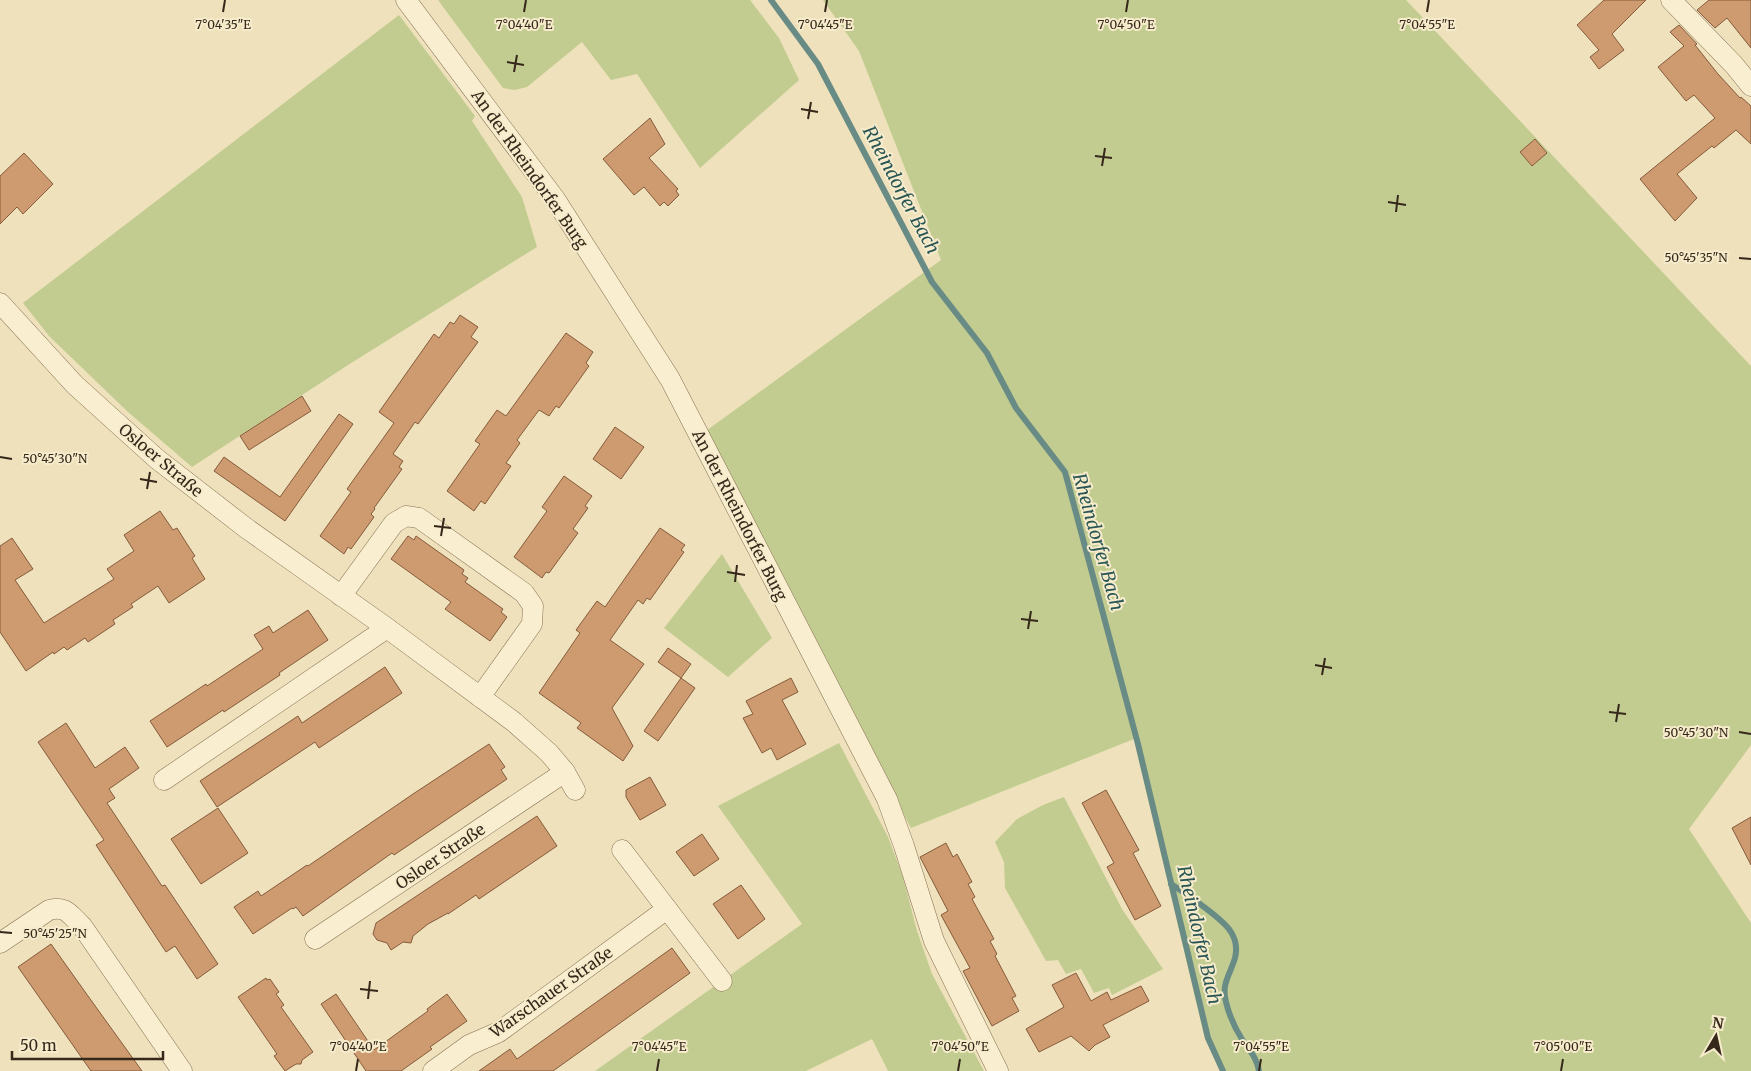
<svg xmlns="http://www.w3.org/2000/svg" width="1751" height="1071" font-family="Merriweather,serif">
  <rect width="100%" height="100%" fill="#eee1bc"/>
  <g fill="#c3cc90">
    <polygon points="438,0 750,0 779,38 799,80 700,168 637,74 611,80 582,42 527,87 514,90 503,88"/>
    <polygon points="823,0 1406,0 1751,366 1751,745 1689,829 1751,923 1751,1071 1221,1071 1205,1039 1134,739 911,828 699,436 941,260 859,51"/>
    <polygon points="399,15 475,116 472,121 476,127 522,197 537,247 348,365 192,467 128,412 49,336 23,303"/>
    <polygon points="722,554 772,638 728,677 664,628"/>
    <polygon points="839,743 888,837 903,877 917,931 932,974 984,1071 888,1071 872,1039 806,1071 595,1071 802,924 718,806"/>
    <polygon points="1064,797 1122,909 1163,969 1112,995 1109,988 1094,993 1081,969 1066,974 1058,960 1046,961 1005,888 1004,862 995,842 1017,819 1043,805"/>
  </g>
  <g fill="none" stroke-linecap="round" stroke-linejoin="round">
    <g stroke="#688c85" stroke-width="6">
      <polyline points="771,0 818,64 932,282 987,353 1016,408 1065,472 1138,744 1208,1038 1223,1071"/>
      <path d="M1171,884C1186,894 1223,918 1231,932C1236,940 1237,950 1235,958C1230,975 1221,984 1226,1002C1229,1015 1236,1030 1243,1041C1250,1051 1257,1058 1259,1071"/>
    </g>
  </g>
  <g fill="#ce9b70" stroke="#855b3b">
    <polygon points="1604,0 1646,0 1612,34 1624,50 1599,69 1590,57 1599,50 1577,25"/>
    <polygon points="1709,0 1751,0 1751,48 1727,18 1715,28 1697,10"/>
    <polygon points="1679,25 1697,44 1695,45 1718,74 1740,98 1741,97 1751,106 1751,144 1736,130 1714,148 1712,146 1677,174 1697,198 1675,221 1640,179 1715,118 1694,95 1686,101 1658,67 1684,46 1670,32"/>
    <polygon points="650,118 665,144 649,158 678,189 676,191 679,195 668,206 664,202 660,206 644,187 634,195 603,159"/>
    <polygon points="1535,139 1547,153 1532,166 1520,152"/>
    <polygon points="24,153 53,184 23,214 17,207 0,224 0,176"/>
    <polygon points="460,315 478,327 471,337 478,342 418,424 415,422 393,454 403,461 399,467 402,469 374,508 375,509 371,514 374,517 351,549 348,547 344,554 320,536 351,492 347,489 394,423 379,412 434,334 439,338 450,322 454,324"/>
    <polygon points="566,333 593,352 586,363 589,366 559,408 556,406 549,416 539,410 517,440 520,443 506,463 511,466 485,504 481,501 474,511 447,491 480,444 475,441 497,410 506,416"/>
    <polygon points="302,396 311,411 249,450 240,436"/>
    <polygon points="339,414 353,424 285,521 214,471 224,457 280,497"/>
    <polygon points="615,427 644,447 621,479 593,459"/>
    <polygon points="564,476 592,496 585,506 588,508 573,529 578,533 549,573 546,572 542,578 514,557 547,511 542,507"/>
    <polygon points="160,511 173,530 177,528 187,544 195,556 192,558 205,579 169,603 158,586 131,604 133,607 113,620 115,624 88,642 85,638 67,650 64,647 54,654 53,652 26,671 0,632 0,546 12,538 33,569 15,580 44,623 114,579 107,569 134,551 124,535"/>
    <polygon points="660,528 685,545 681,550 684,552 650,600 647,598 643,604 638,600 610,640 644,664 612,708 633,746 623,761 577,728 581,723 539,693 580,633 576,630 597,601 605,607"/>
    <polygon points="408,536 414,540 416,536 464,570 462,574 468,578 465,582 503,609 501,612 507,617 490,641 445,609 451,602 391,559"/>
    <polygon points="308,610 328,640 279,673 280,675 224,712 223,710 167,747 150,721 206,684 207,686 263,649 254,635 269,626 273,633"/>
    <polygon points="668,648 691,664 681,678 658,662"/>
    <polygon points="385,667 402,693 319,748 315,742 217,807 200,781 298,716 302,723"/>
    <polygon points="681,678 695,688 658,741 644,731"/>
    <polygon points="791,678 798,692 782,700 806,744 777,760 771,748 762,753 743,718 753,714 746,701"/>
    <polygon points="66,723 95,768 125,747 139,768 109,789 115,798 107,803 162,886 165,885 218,964 197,979 175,946 166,952 145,920 96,845 104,840 38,742"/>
    <polygon points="489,744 505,767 501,770 507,779 394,855 392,853 303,916 296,907 293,909 292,908 253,934 234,907 258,891 261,896 307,865 308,866 413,794"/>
    <polygon points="650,777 666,805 640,820 626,797 626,790"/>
    <polygon points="1106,790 1139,850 1133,853 1161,906 1135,920 1107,867 1114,863 1082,803"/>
    <polygon points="218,808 248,853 201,884 171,839"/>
    <polygon points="537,816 557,846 479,899 476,895 448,914 448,913 428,924 413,936 411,943 403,942 391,950 387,943 377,940 373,934 376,923"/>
    <polygon points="1751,817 1751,865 1732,828"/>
    <polygon points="702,834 719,859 694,876 676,852"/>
    <polygon points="946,843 953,857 957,854 972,882 968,884 975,897 972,899 994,939 990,941 997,954 995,956 1016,996 1012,998 1019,1011 992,1026 963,971 970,968 941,915 948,911 920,857"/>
    <polygon points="741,885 765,919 738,939 713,904"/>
    <polygon points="51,944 88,996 142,1071 91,1071 18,967"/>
    <polygon points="672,948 690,973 553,1071 479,1071 510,1049 517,1059"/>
    <polygon points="1076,973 1091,1001 1107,992 1111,1000 1141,986 1149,1001 1103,1025 1110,1037 1095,1045 1089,1051 1071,1036 1039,1052 1026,1029 1064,1007 1052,985"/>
    <polygon points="266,978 267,980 270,979 279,992 276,994 284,1005 281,1007 313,1052 302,1060 301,1064 296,1064 285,1071 274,1056 277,1054 238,997"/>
    <polygon points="336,994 374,1050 428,1011 427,1009 447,994 467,1021 430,1047 432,1049 401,1071 366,1071 321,1004"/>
  </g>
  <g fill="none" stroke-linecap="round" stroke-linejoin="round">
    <g stroke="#867155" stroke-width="21">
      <g id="street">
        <polyline points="406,0 555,199 670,379 887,799 904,846 934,941 998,1071"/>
        <polyline points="1671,0 1734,65 1751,86"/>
        <polyline points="0,303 75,385 157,459 246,528 387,628 514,722 549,753 565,772 575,790"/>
        <polyline points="341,596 394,523 406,516 419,518 524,593 533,606 532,624 480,697"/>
        <polyline points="164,780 387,628"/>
        <polyline points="622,850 722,981"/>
        <polyline points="315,939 565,772"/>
        <path d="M0,943L49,910C66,905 70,915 82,926L182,1071"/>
        <polyline points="433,1071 469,1045 499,1032 667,909"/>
      </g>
    </g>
    <use href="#street" stroke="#f9eecf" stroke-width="20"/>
  </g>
  <path fill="none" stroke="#35281b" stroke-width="2" d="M223,12L225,0M524,12L526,0M825,12L827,0M1126,12L1128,0M1427,12L1429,0M507,62L524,65M514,72L517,55M801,109L818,112M808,119L811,102M1095,156L1112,158M1102,166L1105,148M1388,202L1406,205M1396,212L1398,195M1739,258L1751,259M0,457L12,459M140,479L157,482M147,489L150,472M434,526L451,528M441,536L444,518M727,572L745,575M735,582L737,565M1021,619L1038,621M1028,629L1031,611M1315,665L1332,668M1322,675L1325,658M1609,712L1626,714M1616,722L1619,704M1739,732L1751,734M0,932L12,933M360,989L378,991M368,999L370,981M356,1071L358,1059M657,1071L659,1059M958,1071L960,1059M1259,1071L1261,1059M1561,1071L1563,1059"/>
  <g text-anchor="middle" stroke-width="4" stroke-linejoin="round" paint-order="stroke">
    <g font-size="16" fill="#35281b" stroke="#f6ebcb">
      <text transform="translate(530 169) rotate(55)" y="6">An der Rheindorfer Burg</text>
      <text transform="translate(161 460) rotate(40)" y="6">Osloer Straße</text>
      <text transform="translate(740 515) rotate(63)" y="6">An der Rheindorfer Burg</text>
      <text transform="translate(440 856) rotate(-34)" y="6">Osloer Straße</text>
      <text transform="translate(551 992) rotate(-35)" y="6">Warschauer Straße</text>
    </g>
    <g font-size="18" font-style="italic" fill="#295554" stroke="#f6ebcb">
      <text transform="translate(901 190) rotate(62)" y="6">Rheindorfer Bach</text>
      <text transform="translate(1098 542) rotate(74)" y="6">Rheindorfer Bach</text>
      <text transform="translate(1199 935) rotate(77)" y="6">Rheindorfer Bach</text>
    </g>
  </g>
  <g font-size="12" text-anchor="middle" fill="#35281b" stroke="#f6ebcb" stroke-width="4" stroke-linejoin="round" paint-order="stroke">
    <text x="223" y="29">7°04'35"E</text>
    <text x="524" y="29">7°04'40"E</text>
    <text x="825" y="29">7°04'45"E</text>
    <text x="1126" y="29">7°04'50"E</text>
    <text x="1427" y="29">7°04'55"E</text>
    <text x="1696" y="262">50°45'35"N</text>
    <text x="55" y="463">50°45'30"N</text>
    <text x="1696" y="737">50°45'30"N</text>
    <text x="55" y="938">50°45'25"N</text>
    <text x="358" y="1051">7°04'40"E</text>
    <text x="659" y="1051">7°04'45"E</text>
    <text x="960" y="1051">7°04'50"E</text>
    <text x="1261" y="1051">7°04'55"E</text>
    <text x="1563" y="1051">7°05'00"E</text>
  </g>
  <g transform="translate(1716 1036) rotate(9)" stroke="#f6ebcb" stroke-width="4" paint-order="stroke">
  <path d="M0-4L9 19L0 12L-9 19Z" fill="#35281b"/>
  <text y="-8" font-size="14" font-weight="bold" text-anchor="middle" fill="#35281b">N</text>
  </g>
  <path d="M12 1051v8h151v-8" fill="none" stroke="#35281b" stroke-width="2.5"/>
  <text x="20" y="1051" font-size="15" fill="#35281b" stroke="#f6ebcb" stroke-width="4" paint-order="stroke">50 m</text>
</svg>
